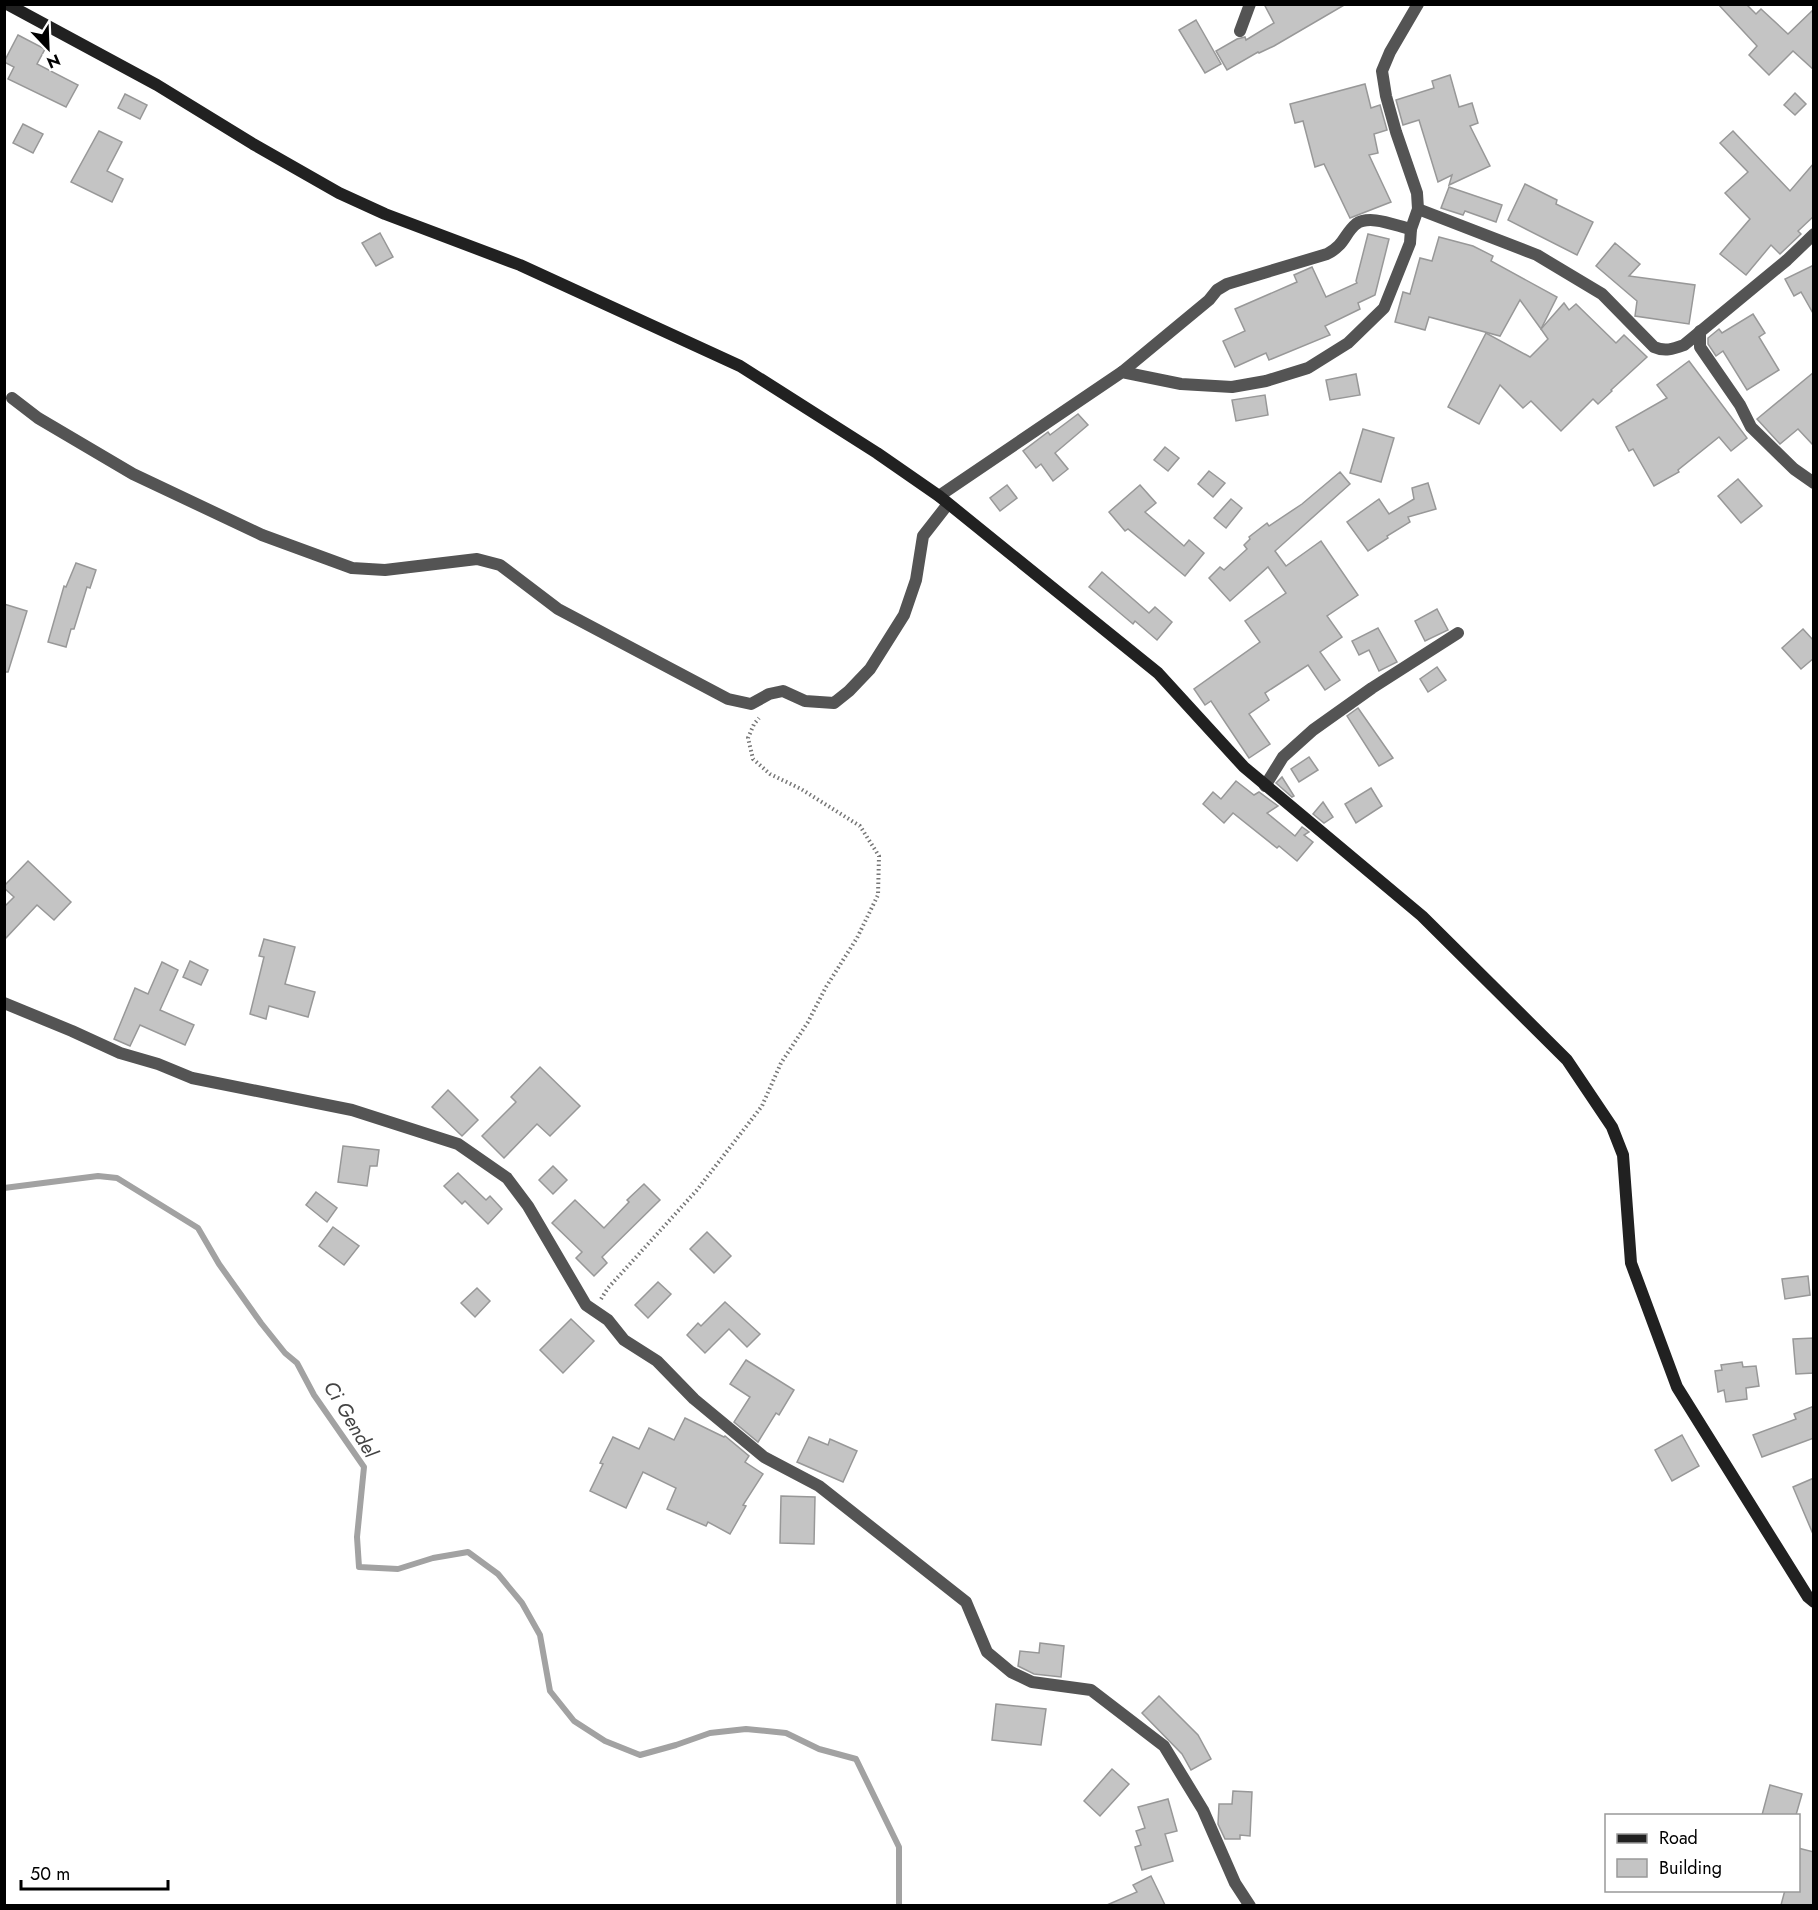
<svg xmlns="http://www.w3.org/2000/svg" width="1818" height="1910" font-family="Jost,sans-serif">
  <rect width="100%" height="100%" fill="#fff"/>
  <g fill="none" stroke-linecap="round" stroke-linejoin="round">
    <polyline stroke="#a2a2a2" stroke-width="6" points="4,1188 98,1176 117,1178 198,1228 219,1264 261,1323 285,1353 297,1363 314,1395 364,1467 357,1537 359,1567 398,1569 433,1558 468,1552 498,1574 522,1603 540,1635 550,1691 574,1721 605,1741 640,1755 676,1745 710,1733 746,1729 786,1733 819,1749 856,1759 899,1847 899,1906"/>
  </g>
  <g fill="#c4c4c4" stroke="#989898" stroke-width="1.5">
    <polygon points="1264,4 1346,4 1274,46 1259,53 1258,52 1227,70 1216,51 1237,39 1245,37 1246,40 1274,23"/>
    <polygon points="1718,4 1746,4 1756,14 1761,9 1788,34 1814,9 1814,70 1793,51 1769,75 1749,55 1757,46"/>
    <polygon points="1196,20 1221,64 1205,73 1179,30"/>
    <polygon points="18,35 45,49 37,64 78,85 66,107 8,79 14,67 4,62"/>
    <polygon points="1450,75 1459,107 1472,103 1478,123 1470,126 1490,166 1449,185 1452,175 1438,182 1419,120 1403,125 1396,100 1434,88 1432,81"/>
    <polygon points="1365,84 1371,108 1380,105 1387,130 1374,134 1378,153 1369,155 1391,202 1350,218 1324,164 1315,167 1303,121 1295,123 1290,104"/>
    <polygon points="1795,93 1806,104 1795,115 1784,105"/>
    <polygon points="125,94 147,105 140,119 118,108"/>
    <polygon points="23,124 43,134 33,153 13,143"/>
    <polygon points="99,131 122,142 107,171 123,179 112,202 71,182"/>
    <polygon points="1733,131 1790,191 1814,163 1814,216 1798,231 1801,234 1780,254 1771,245 1746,275 1720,254 1750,219 1725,193 1748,172 1720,143"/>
    <polygon points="1525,184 1557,200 1556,204 1593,222 1577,255 1508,220"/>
    <polygon points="1449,187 1502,205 1496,222 1465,211 1463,215 1441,208"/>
    <polygon points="380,233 393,257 376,266 362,243"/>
    <polygon points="1368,234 1389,239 1375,295 1358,303 1360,309 1325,326 1330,335 1269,360 1266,353 1235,367 1223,341 1245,331 1235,309 1297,282 1294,275 1312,267 1326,297 1357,283 1356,281"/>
    <polygon points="1439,237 1473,246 1493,256 1491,261 1557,297 1541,329 1520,300 1500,336 1429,317 1425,330 1395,322 1403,292 1410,294 1420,258 1432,261"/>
    <polygon points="1615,243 1640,264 1629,276 1695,285 1689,324 1635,316 1637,301 1596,266"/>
    <polygon points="1814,265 1814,315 1801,292 1794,296 1785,279"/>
    <polygon points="1564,303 1569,310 1576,304 1616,343 1624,335 1647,357 1611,390 1612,391 1598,404 1593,399 1561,431 1531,401 1523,408 1500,385 1479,424 1448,407 1486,333 1530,357 1548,339 1541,329"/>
    <polygon points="1753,314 1765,333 1759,337 1779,370 1747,390 1723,351 1716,356 1708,344 1708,338 1719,329 1722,333"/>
    <polygon points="1689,361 1747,438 1731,451 1719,437 1678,470 1679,472 1654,486 1633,449 1629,451 1616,427 1667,398 1657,385"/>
    <polygon points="1814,372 1814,446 1798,429 1780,444 1757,419"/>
    <polygon points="1356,374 1360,395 1330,400 1326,380"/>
    <polygon points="1265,395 1268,415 1236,421 1232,400"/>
    <polygon points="1078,414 1088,425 1055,453 1068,469 1053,481 1041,464 1036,468 1023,451 1048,432 1050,435"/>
    <polygon points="1363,429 1394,438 1381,482 1350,473"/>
    <polygon points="1165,447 1179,458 1168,471 1154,460"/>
    <polygon points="1209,471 1225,483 1213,497 1198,484"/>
    <polygon points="1340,472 1350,484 1275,551 1286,566 1321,541 1358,595 1327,616 1342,637 1320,652 1340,680 1325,690 1308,665 1265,693 1269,700 1249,714 1270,744 1249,758 1211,701 1205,705 1194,689 1260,642 1245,621 1286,593 1268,567 1230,601 1209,578 1220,567 1224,570 1247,549 1244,545 1250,539 1249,537 1267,523 1269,526 1302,504"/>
    <polygon points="1738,479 1762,506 1741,523 1718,496"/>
    <polygon points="1428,483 1436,509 1408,517 1410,522 1387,536 1388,538 1368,551 1347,522 1379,499 1389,514 1414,499 1412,488"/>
    <polygon points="1007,485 1017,498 1000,511 990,498"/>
    <polygon points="1140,485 1156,503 1145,512 1184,546 1189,540 1204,553 1185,576 1128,529 1125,531 1109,512"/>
    <polygon points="1231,499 1242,508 1226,528 1214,518"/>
    <polygon points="76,563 96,570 90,588 87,587 74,629 71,629 66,647 48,642 64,586 66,587"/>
    <polygon points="1102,572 1149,613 1155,607 1172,622 1157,640 1135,621 1133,624 1089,587"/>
    <polygon points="4,604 27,611 8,672 4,672"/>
    <polygon points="1437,609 1448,630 1425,641 1415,621"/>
    <polygon points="1378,628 1397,662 1379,671 1369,650 1359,655 1352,641"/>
    <polygon points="1803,629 1814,641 1814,658 1801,669 1782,648"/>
    <polygon points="1437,667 1446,680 1428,692 1420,679"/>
    <polygon points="1358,708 1393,758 1379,766 1347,716"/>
    <polygon points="1309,757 1318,770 1299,782 1291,769"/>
    <polygon points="1282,777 1294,796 1292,797 1276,783"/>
    <polygon points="1236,781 1254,795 1259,792 1278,806 1267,813 1295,836 1302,827 1309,832 1304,835 1313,842 1297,861 1279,846 1277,848 1233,813 1224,823 1203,804 1213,792 1221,799"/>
    <polygon points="1371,788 1382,806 1356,823 1345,804"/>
    <polygon points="1323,802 1333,817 1324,823 1313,814"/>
    <polygon points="28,861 71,902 54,920 37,905 4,940 4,907 14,897 4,888 4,886"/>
    <polygon points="264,939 295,947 285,984 315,992 308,1017 269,1006 266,1019 250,1014 264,957 259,956"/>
    <polygon points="190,961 208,970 201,985 183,977"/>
    <polygon points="162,962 178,970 160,1010 194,1025 185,1045 140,1025 130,1046 114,1039 135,988 148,994"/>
    <polygon points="540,1067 580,1106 550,1136 537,1124 504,1158 482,1136 516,1102 511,1097"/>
    <polygon points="448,1090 478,1120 462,1136 432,1107"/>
    <polygon points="343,1146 379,1150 377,1166 370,1166 367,1186 338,1182"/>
    <polygon points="553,1166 567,1180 553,1194 539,1180"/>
    <polygon points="458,1173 486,1200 490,1196 502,1209 488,1224 465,1201 462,1204 444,1186"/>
    <polygon points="644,1184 660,1200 602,1257 607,1263 594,1276 576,1258 582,1252 552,1223 575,1200 604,1228 629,1202 627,1200"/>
    <polygon points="316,1192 337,1208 327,1222 306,1205"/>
    <polygon points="333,1227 359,1246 344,1265 319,1246"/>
    <polygon points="707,1232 731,1256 714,1273 690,1249"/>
    <polygon points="1808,1276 1810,1295 1785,1299 1782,1279"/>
    <polygon points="658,1282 671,1294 648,1318 635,1305"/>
    <polygon points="477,1288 490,1301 475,1317 461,1303"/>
    <polygon points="725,1302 760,1334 747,1347 729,1329 705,1353 687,1335 698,1323 701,1326"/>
    <polygon points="571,1319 594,1341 563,1373 540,1350"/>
    <polygon points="1814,1338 1814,1373 1796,1374 1793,1339"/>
    <polygon points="746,1360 794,1390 779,1415 776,1413 758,1442 734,1422 750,1397 730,1384"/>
    <polygon points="1742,1362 1743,1367 1756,1366 1759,1386 1746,1388 1747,1399 1726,1402 1724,1390 1718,1392 1715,1371 1722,1370 1721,1365"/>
    <polygon points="1814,1406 1814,1438 1762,1457 1753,1435 1796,1419 1794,1414"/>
    <polygon points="685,1418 724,1437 725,1436 749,1456 745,1462 763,1474 743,1505 746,1506 730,1534 708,1522 706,1526 667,1509 676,1488 643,1472 626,1508 590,1491 603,1464 600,1463 613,1437 639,1449 649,1428 674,1440"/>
    <polygon points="1682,1435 1699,1466 1672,1481 1655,1450"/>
    <polygon points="809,1437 828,1445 830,1439 857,1451 843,1482 797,1462"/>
    <polygon points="1814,1478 1814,1534 1813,1534 1793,1487"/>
    <polygon points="781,1496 815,1497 814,1544 780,1543"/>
    <polygon points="1040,1643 1064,1646 1061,1677 1034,1674 1018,1666 1020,1651 1039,1653"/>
    <polygon points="1159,1696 1198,1735 1211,1759 1191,1770 1182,1754 1142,1713"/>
    <polygon points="996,1704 1046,1709 1041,1745 992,1740"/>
    <polygon points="1112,1769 1129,1784 1100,1816 1084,1801"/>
    <polygon points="1770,1785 1802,1794 1796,1815 1762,1815"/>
    <polygon points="1233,1791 1252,1792 1250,1836 1240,1835 1240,1839 1225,1839 1218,1824 1219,1804 1232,1804"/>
    <polygon points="1168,1799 1177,1831 1165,1834 1173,1861 1142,1870 1135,1847 1141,1845 1136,1831 1145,1828 1138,1807"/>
    <polygon points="1798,1848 1814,1852 1814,1905 1781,1905 1785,1890 1798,1890"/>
    <polygon points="1151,1876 1165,1905 1107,1905 1137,1892 1133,1885"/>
  </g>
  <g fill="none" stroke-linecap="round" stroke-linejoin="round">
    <polyline stroke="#767676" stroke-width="4" stroke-dasharray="1.5 3" stroke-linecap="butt" points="601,1299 608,1288 697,1190 762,1106 781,1063 808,1022 826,987 857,938 878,895 879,856 860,826 801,789 770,774 753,759 748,738 754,724 759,718"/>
    <g stroke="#545454" stroke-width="12">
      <polyline points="1240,31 1250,4"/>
      <path d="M1418,209L1537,255L1602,294L1654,347C1665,352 1673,349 1684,345L1787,260L1814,234"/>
      <polyline points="1700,331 1700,347 1740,405 1751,427 1794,469 1814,483"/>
      <path d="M1122,372L1209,300L1217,290L1227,284L1327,254C1345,245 1344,234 1356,224C1370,214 1396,226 1411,229"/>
      <polyline points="12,398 38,418 133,474 262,535 352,568 385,570 477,559 500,565 558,609 728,699 751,704 769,694 783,691 805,701 834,703 849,691 870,669 904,615 916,580 923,536 948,504"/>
      <polyline points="939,496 1122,372 1181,384 1232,387 1266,381 1308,368 1348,343 1384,308 1410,243 1411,229 1418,209 1417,193 1396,132 1386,96 1382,71 1390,52 1418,4"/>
      <polyline points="1265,786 1283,757 1313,730 1372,688 1458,633"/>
      <polyline points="4,1003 72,1031 120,1053 158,1064 192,1078 352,1110 458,1144 507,1178 528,1206 586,1305 608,1320 624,1340 657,1361 694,1399 764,1457 819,1486 966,1602 987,1652 1011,1672 1032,1682 1091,1690 1164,1746 1203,1810 1235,1883 1250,1906"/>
    </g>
    <polyline stroke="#212121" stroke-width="12" points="7,4 157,85 253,144 339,193 385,214 520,265 740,366 877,453 939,496 1158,673 1244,767 1422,916 1567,1060 1612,1127 1623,1155 1631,1263 1677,1387 1808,1597 1814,1602"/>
  </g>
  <g text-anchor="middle" stroke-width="4.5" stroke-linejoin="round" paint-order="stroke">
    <g font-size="20" font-style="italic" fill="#434343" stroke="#fff">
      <text transform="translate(351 1419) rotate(59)" y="7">Ci Gendel</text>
    </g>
  </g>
  <rect width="1818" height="1910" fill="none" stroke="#000000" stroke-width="12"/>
  <rect x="1605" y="1814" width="195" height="78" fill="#ffffff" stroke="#999999" stroke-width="1.5"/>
  <rect x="1617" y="1834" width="30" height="9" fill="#212121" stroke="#999999" stroke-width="1.5"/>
  <text x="1659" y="1844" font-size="18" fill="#000000">Road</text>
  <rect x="1617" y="1859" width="30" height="18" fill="#c4c4c4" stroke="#999999" stroke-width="1.5"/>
  <text x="1659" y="1874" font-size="18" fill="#000000">Building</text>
  <g transform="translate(48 48) rotate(157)" stroke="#ffffff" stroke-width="4.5" paint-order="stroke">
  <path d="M0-4.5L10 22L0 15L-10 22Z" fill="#000000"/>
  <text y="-9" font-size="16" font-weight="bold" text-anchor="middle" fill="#000000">N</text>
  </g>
  <path d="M21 1880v9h147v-9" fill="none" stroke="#000000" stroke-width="3"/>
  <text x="30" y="1880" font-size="18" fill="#000000" stroke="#ffffff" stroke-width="4.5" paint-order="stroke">50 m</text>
</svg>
